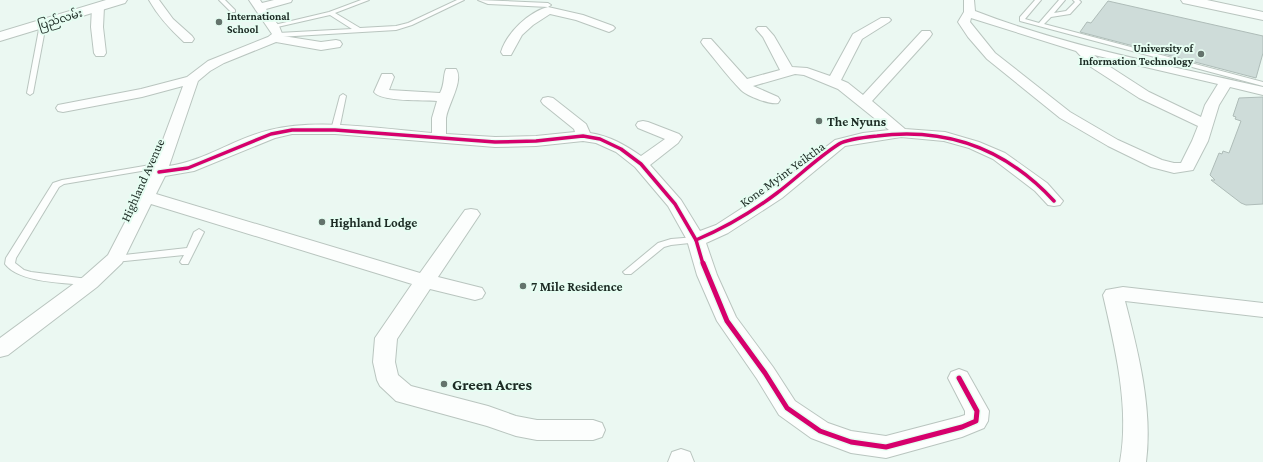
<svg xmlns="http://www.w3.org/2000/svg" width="1263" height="462" font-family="'Crimson Pro','Noto Sans Myanmar',serif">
  <rect width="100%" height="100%" fill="#ebf8f2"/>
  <g fill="#cedcd9" stroke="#aebcb8">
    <polygon points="1108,1 1263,36 1263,53 1256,78 1080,32 1087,22 1091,23"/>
    <polygon points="1263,97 1263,204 1246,205 1241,203 1211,180 1215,180 1210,175 1219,153 1222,154 1223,151 1229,153 1241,121 1235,119 1236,117 1233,116 1239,98"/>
  </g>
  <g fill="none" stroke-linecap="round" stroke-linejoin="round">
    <g stroke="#b9c5bf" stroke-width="2">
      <g id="service">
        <polygon points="219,0 225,0 235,10 235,12 231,12"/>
        <polygon points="361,0 369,0 335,13 360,28 396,26 408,23 457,0 464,0 412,25 396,30 278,37 275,35 278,33 352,29 330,15 273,28 270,26 329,12"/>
        <polygon points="478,0 548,3 551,5 548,7 488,4"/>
        <polygon points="1035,0 1041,0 1025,19 1039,23 1059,0 1065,0 1054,13 1066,11 1075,2 1073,0 1079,0 1081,2 1070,14 1051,17 1044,24 1263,82 1263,86 1020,21 1020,17"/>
        <polygon points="43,22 46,24 33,93 30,95 27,93 40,24"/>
        <polygon points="343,94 346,96 339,130 335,132 331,130 340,96"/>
        <path d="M162,163L166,165L165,167L64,184L59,187L16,258L15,263L24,270L31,272L88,279L91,280L93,282L91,284L88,285C66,283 19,283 5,264L6,258L53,183L62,180Z"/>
        <polygon points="199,229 204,232 188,264 182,264 180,262 184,255 115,262 110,259 115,256 187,248 194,232"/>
        <polygon points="696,237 699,238 701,240 699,242 671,245 664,247 631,274 625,274 623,272 658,243 671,239"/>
      </g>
    </g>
    <g stroke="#b9c5bf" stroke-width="2">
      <g id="minor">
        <path d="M149,0H159L173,19L192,36L194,39L192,42H184C170,29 158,16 149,0Z"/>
        <path d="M249,0H260L262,3L274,0H292L291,2L266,9L279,26L283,36L321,42L336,40L340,41L342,44L340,47L321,50L276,42L224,63L210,71L198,81L169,166C205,161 235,138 270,130C319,118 381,129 432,133V118L437,101C424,100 381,102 374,92L382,74H392L394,77L389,90L440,93C445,84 443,75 446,69H456C464,81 448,104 446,118C446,123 446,129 446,134L495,137L536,136L575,132L574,129L543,104L541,101L543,98L548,97L553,98L586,124L590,133C610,136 625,145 641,156L665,139L638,128L636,125L638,122L643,121L648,122L679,134L682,137L678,143L650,165L681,200L700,231L716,225L770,190L835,140L863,133L889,130L838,89L804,75L795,74L753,86L778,97L780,100L778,103C770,105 747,96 741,90C727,76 715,59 703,45L701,42L703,39H711L747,79L780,70L763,37L756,29L758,27H766L774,36L792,67L807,68L830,76L853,34L881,18H889L891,20L889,22L862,39L841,80L848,83L863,95L922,31H930L932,34L930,37L872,101L905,129L945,132L979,142L1005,153L1047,183L1063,201L1060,205L1054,206L1048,205L1035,191L993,159L969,148L944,141L901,137L845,146L782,198L728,233L706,243L717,275L736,317L773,367L795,401L828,423L851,431L886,436L959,417L965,415V411L948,378L951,372L959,369L967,372L989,411L988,421L984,428L962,437L886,458L851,453L811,438L779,415L757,379L717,321L697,275L687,240L668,206L635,167L616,152L596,143L583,141L536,146L495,147L335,134H292L275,138L194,171L165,176L156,194L420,273L465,210L471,209L477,210L480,214L438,277L482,288L485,293L482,298L475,300L430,289L397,339L395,362L398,375L411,386L488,406L516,416L537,420H593L602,423L605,430L602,437L593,440H537L516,436L487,426L396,401L380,386L377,380L373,362L375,338L412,284L151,204L122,263L97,287L8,355L0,357V338L83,277L108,255L151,172L183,86L142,97L63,112L58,111L56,108L58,105L141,89L187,77L208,61L268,37L272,34Z"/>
        <path d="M964,0H974L975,11C1068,47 1167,65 1263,87V95L1230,87L1219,105L1208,141L1193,170L1174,173L1151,167L1108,146L1060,118L987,59L968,37L958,22L964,12ZM971,18L1076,51L1091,67L1139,98L1198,126L1192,141L1181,163H1174L1162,160L1118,140L1070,112L995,53L970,22ZM1094,55L1218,84L1205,105L1201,117L1149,92L1101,61Z"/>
        <polygon points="98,4 104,7 103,27 106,53 104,56 96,56 94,53 91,27 92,7"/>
        <path d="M548,7L583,15L613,26L615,28L613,30L609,32L576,20L550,14L533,25L522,35L511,55H503L501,52C507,33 528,12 548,7Z"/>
        <path d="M1123,287L1263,303V317L1125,301C1138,351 1153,410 1146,462H1120C1130,408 1115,347 1103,295L1106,290Z"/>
        <polygon points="681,449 690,452 694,462 668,462 672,452"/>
      </g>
    </g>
    <g stroke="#b9c5bf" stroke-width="2">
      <polygon id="primary" points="1181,0 1207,0 1263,12 1263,20 1188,4 1183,3"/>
    </g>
    <g stroke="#b9c5bf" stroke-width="2">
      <polygon id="trunk" points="106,0 127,0 125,3 0,41 0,32"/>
    </g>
    <use href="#service" fill="#fcfefd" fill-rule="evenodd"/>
    <use href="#minor" fill="#fcfefd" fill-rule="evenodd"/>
    <use href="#primary" fill="#fcfefd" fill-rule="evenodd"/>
    <use href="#trunk" fill="#fcfefd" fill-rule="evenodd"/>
    <g stroke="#e6fdf2" stroke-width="6">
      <g id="cycleway-far1">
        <polyline points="159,172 188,168 271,134 292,130 335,130 495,142 536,141 583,136 600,139 621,149 641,164 675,204 696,240 703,264"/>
        <path d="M696,240C725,228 752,212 777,193C798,177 817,158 839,144C847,139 867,137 877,136C948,127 1006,149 1054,201"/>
      </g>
    </g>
    <g stroke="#e6fdf2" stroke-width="8">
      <polyline id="cycleway" points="703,263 727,321 765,373 787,408 820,431 851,442 886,447 962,427 976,421 977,411 959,378"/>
    </g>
    <use href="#cycleway-far1" stroke="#d6006c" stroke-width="3.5"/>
    <use href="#cycleway" stroke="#d6006c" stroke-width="5"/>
  </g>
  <g fill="#64736c" stroke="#e6fdf2" stroke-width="1.5">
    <circle cx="219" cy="22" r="4"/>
    <circle cx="1201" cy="54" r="4"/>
    <circle cx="819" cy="121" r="4"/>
    <circle cx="322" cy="222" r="4"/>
    <circle cx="523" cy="286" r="4"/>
    <circle cx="444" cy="384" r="4"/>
  </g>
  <g text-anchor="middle" stroke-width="4" stroke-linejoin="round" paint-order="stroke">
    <g font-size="11" font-weight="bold" fill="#1c2b24" stroke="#e6fdf2" text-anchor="start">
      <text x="227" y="20">International<tspan x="227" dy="13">School</tspan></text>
      <text x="1193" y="52" text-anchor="end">University of<tspan x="1193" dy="13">Information Technology</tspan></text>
    </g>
    <g font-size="11" fill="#1c2b24" stroke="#e6fdf2">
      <text transform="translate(60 19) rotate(-17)" y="4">ပြည်လမ်း</text>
    </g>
    <g font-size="13" font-weight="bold" fill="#1c2b24" stroke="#e6fdf2" text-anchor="start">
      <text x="827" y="126">The Nyuns</text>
      <text x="330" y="227">Highland Lodge</text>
      <text x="531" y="291">7 Mile Residence</text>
    </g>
    <g font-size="13" fill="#1c2b24" stroke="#e6fdf2">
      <text transform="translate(782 174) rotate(-36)" y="5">Kone Myint Yeiktha</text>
      <text transform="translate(142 180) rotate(-66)" y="5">Highland Avenue</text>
    </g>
    <g font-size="16" font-weight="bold" fill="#1c2b24" stroke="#e6fdf2" text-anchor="start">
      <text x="452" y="390">Green Acres</text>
    </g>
  </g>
</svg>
